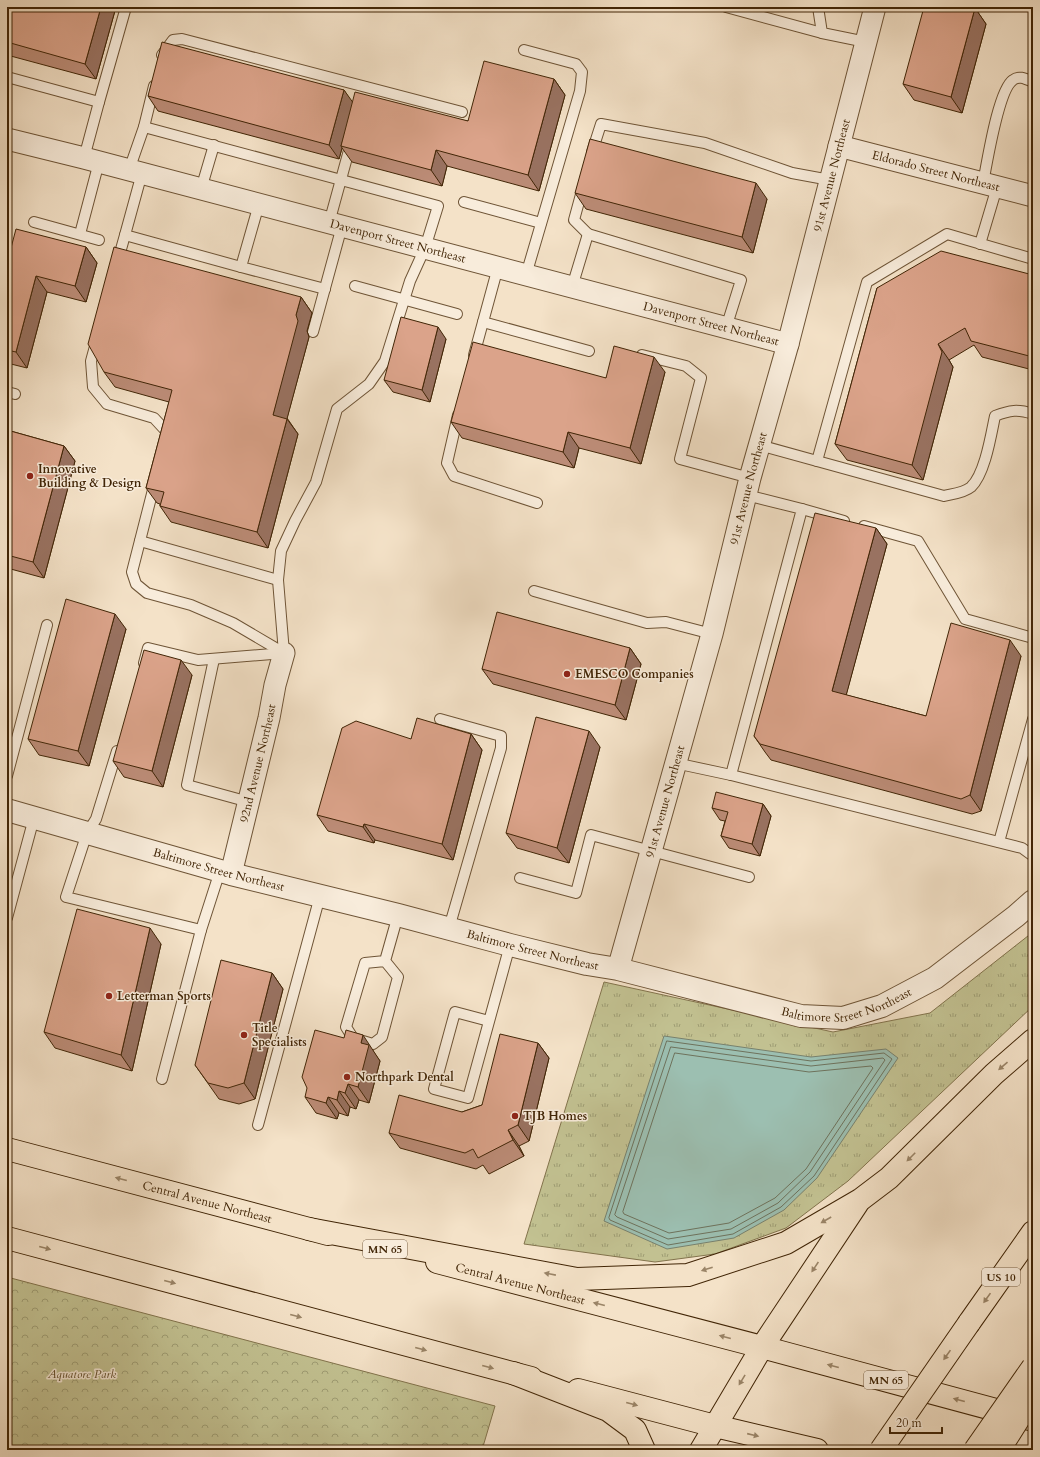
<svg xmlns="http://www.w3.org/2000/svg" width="1040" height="1457" font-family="Cardo,serif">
  <defs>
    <pattern id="grass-tufts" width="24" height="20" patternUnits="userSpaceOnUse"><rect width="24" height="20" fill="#c2c191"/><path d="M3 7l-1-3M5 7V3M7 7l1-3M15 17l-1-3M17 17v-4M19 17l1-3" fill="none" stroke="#9f9d74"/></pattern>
    <pattern id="park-crowns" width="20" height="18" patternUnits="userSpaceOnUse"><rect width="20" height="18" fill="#c2c191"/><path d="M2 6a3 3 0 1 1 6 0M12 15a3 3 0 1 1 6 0" fill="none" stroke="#9f9d74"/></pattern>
  </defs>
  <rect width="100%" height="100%" fill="#f4e2c8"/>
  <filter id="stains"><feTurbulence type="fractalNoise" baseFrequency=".005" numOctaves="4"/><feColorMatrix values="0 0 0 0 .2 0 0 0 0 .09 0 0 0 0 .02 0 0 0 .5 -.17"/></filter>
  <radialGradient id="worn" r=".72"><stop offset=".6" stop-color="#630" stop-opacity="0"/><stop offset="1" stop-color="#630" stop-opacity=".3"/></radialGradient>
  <polygon fill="url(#grass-tufts)" stroke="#82734c" points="1033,932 1033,1006 848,1181 786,1228 715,1254 655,1262 524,1244 604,982 833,1032 930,1013"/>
  <polygon fill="url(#park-crowns)" stroke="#82734c" points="7,1277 495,1406 482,1450 7,1450"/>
  <polygon fill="#9cbfb1" stroke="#78816d" points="664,1036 811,1057 886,1049 898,1058 817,1178 784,1210 734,1238 667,1249 604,1221"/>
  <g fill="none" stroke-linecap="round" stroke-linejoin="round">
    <g stroke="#6e725c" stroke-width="1">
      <polygon points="667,1041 811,1061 884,1053 892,1059 814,1176 781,1207 733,1234 668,1245 610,1220 609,1218"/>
      <polygon points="671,1047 811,1066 883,1058 885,1060 810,1172 778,1203 731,1229 668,1239 617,1217 615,1215"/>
      <polygon points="675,1053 809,1072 871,1066 873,1068 806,1169 775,1198 729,1223 669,1233 624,1214 623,1212"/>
    </g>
    <g stroke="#6e5436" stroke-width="12">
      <g id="service">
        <polyline points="726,7 822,33"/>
        <polyline points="818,7 822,33 866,42"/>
        <polyline points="524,50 576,64 582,72 580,91 526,275"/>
        <polyline points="162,55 173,40 182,39 462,112"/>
        <polyline points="7,77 99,102 84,158"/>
        <polyline points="99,102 126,7"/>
        <polyline points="144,127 154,86"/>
        <polyline points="592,152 601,124 705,143 792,173 830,180"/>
        <polyline points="129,170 144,127 438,206 425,248 410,281 385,361 369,384 337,409 316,482 295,521 281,551 278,580 284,653"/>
        <polyline points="142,173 125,235 241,267"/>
        <path d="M983,183C987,164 998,90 1013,80C1019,75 1026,79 1033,82"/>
        <polyline points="583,187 574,220 588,234"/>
        <polyline points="201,189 214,145"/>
        <polyline points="464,202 541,223"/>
        <polyline points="259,204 241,267 325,289"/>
        <polyline points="34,222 99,240"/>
        <polyline points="329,223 351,143"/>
        <polyline points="80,234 99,162"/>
        <polyline points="980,244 997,187"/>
        <polyline points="118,260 125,235"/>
        <polyline points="498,267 483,322 589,351"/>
        <polyline points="355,286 457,314"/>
        <polyline points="572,287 588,234 741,280 726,328"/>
        <polyline points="313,332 342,226"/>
        <polyline points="97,339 91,361 93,387 107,404 154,418 166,431 167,438"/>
        <polyline points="474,355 483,322"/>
        <polyline points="642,355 686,366 701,378 680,459 750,478"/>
        <polyline points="7,392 15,394"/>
        <polyline points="458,415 447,463 454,476 537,503"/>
        <polyline points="759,445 817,461 867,282 947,234 1033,259"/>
        <path d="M817,461L944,496C952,494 964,493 971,487C985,474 991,435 995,416C1010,410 1018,409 1033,414"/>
        <polyline points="155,482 132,572 136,584 147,593 191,605 233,623 284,653"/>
        <polyline points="802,509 844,521"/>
        <polyline points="864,526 918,541 965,619 1033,638"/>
        <polyline points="140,541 278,580"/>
        <polyline points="534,591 647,623 666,622 712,634"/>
        <polyline points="214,659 187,785 249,802"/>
        <polyline points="144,663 148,648 198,660 284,653"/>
        <polyline points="440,719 501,736 501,748 449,928"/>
        <polyline points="117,751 96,819 87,833 66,897 201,930"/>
        <polyline points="675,763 731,775 1022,848 1033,856"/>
        <polyline points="731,775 802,509 746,495"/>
        <polyline points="7,776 47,625"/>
        <polyline points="999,842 1033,719"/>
        <polyline points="520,878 576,893 591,835 749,877"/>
        <polyline points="7,918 34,818"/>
        <polyline points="385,961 365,963 346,1027 353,1038 373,1044 382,1037 398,977 385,961 398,915"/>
        <polyline points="489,1021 455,1012 434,1089 468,1098 510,945"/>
        <polyline points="162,1079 201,930 220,871"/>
        <polyline points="258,1125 320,896"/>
      </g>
    </g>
    <g stroke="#6e5436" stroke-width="23">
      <g id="minor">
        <path id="s1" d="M7,139L84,158L788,344"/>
        <path id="s2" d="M839,146L1033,196"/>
        <path id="s3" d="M231,874L269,718L275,685L284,653"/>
        <path id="s4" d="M618,969L712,634L750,478L788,344L875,7"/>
      </g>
    </g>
    <g stroke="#6e5436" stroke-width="24">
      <g id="tertiary">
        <path id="s5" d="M7,810L231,874L398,915L510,945L587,964L618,969L801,1016L843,1018L882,1006L935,978L1016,916L1033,901"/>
      </g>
    </g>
    <g stroke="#412506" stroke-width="24">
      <g id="trunk">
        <path id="s6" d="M7,1149L328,1234"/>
        <polyline points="7,1238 531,1378"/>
        <path id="s7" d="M437,1262L762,1347L1033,1420"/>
        <polyline points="578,1390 715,1426 817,1450"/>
      </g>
    </g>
    <g stroke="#412506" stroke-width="24">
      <g id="motorway">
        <polyline points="309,1229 577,1279 688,1275 786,1243 860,1200 889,1178 994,1074 1033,1040"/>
        <polyline points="969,1323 1033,1232"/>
        <polyline points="513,1373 608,1410 635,1430 644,1450"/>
        <polyline points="701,1450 762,1347 857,1204"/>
      </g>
    </g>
    <use href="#service" stroke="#f8ecdb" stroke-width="10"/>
    <use href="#minor" stroke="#f8ecdb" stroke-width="21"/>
    <use href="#tertiary" stroke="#f8ecdb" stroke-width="22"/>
    <use href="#trunk" stroke="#f4e2c8" stroke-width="22"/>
    <use href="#motorway" stroke="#f4e2c8" stroke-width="22"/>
    <g stroke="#412506" stroke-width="24" stroke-linecap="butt">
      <g id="motorway-bridge">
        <polyline points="881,1450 969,1323"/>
        <polyline points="975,1450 1033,1367"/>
        <polyline points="999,1450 1033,1396"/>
      </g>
    </g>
    <use href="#motorway-bridge" stroke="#f4e2c8" stroke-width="22"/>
  </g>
  <g fill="#bc8c77" stroke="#412506">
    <polygon points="7,7 116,7 96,79 7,55"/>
    <polygon points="975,8 986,24 962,113 914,100 903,84"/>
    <polygon points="554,79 565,95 539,191 447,166 442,186 352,162 342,148 339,159 158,111 148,96 344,90 352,103 468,121"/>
    <polygon points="575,193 767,199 753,253 586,209"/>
    <polygon points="86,247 97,263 86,302 47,292 27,368 7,363 7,263"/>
    <polygon points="1033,275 1033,370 982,357 974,345 949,360 953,367 923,480 847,460 835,444 877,288"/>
    <polygon points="301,297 312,313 307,331 309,337 287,418 298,434 268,548 171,522 160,506 160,504 157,503 146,488 169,402 115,387 104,372"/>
    <polygon points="446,339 430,402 393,392 384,380"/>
    <polygon points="665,372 641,464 579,448 574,468 462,438 451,422 606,378"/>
    <polygon points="7,430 64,446 75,461 44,578 7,568"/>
    <polygon points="876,528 887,544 846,695 926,716 1021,656 981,811 972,814 771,760 765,752 754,736"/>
    <polygon points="126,629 89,766 39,755 28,739"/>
    <polygon points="630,648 641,664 626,720 493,684 482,669"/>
    <polygon points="192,675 163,787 124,777 113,761"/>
    <polygon points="471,734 482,750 453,860 375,840 374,843 328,831 317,815 411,739"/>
    <polygon points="600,747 569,863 517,848 506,833"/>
    <polygon points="763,804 771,816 760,856 729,848 721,836 725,821 720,820 712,808"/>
    <polygon points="161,944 132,1071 55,1048 44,1032"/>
    <polygon points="272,973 283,989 255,1099 239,1104 219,1099 195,1065"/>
    <polygon points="538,1043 549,1058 529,1141 519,1146 524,1156 489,1174 483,1165 476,1169 400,1148 389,1133 462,1112 482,1105"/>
    <polygon points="373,1051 380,1061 369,1103 359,1100 356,1109 350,1107 348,1116 339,1113 337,1119 316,1113 305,1097 374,1051"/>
  </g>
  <g fill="#997261" stroke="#412506">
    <polygon points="101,7 116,7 96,79 85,64"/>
    <polygon points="975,8 986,24 962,113 951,97"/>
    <polygon points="554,79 565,95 539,191 528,175"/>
    <polygon points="344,90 354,104 341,146 342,148 339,159 329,145"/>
    <polygon points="436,150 447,166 442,186 431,170"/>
    <polygon points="756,183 767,199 753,253 742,237"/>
    <polygon points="86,247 97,263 86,302 75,286"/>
    <polygon points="36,276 47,292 27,368 16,352"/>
    <polygon points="301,297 312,313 307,331 309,337 284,430 273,415 296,315"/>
    <polygon points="438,327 446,339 430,402 422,390"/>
    <polygon points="938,344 949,360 953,367 923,480 912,465"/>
    <polygon points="654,357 665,372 641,464 630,448"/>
    <polygon points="287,419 298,434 268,548 257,532"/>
    <polygon points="568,432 579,448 574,468 563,452"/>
    <polygon points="64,446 75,461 44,578 33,562"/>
    <polygon points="876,528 887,544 843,707 832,691"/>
    <polygon points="115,614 126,629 89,766 78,751"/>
    <polygon points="1010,640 1021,656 981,811 970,795"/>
    <polygon points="630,648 641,664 626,720 615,705"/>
    <polygon points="181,660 192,675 163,787 152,771"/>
    <polygon points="589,731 600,747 569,863 557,848"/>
    <polygon points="471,734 482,750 453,860 442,844"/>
    <polygon points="763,804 771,816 760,856 752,844"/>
    <polygon points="364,824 375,840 374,843 363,827"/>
    <polygon points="150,928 161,944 132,1071 121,1055"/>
    <polygon points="272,973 283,989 255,1099 244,1083"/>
    <polygon points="363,1035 380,1061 369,1103 358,1087 361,1043"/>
    <polygon points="538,1043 549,1058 529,1141 518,1125"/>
    <polygon points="348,1084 359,1100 356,1109 345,1093"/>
    <polygon points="339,1091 350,1107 348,1116 337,1100"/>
    <polygon points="328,1097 339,1113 337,1119 326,1103"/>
    <polygon points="508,1130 519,1146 524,1156 513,1140"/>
  </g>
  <g fill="#dba38a" stroke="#412506">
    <polygon points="7,7 101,7 85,64 7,42"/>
    <polygon points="924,7 971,7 975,8 951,97 903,84"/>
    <polygon points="162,42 344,90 329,145 148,96"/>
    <polygon points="484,61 554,79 528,175 436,150 431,170 341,146 355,92 468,121"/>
    <polygon points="590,139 756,183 742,237 575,193"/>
    <polygon points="16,229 86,247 75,286 36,276 16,352 7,350 7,263"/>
    <polygon points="114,247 301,297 296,315 298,321 273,415 287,419 257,532 160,506 164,492 146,488 172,390 104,372 88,344"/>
    <polygon points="941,251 1033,275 1033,357 971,341 965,328 938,344 942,352 912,465 835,444 877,288"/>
    <polygon points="401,317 438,327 422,390 384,380"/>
    <polygon points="473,342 606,378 614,346 654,357 630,448 568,432 563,452 451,422"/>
    <polygon points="7,430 64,446 33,562 7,555"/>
    <polygon points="815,513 876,528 832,691 926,716 951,623 1010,640 970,795 961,799 760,744 754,736"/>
    <polygon points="66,599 115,614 78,751 28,739"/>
    <polygon points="497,612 630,648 615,705 482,669"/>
    <polygon points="144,650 181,660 152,771 113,761"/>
    <polygon points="536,717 589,731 557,848 506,833"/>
    <polygon points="417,718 471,734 442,844 364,824 363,827 317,815 342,728 356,721 411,739"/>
    <polygon points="716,792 763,804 752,844 721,836 728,812 712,808"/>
    <polygon points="77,909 150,928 121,1055 44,1032"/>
    <polygon points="221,960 272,973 244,1083 228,1088 208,1083 195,1065"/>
    <polygon points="315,1030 344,1038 346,1030 363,1035 361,1043 369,1045 358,1087 348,1084 345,1093 339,1091 337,1100 328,1097 326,1103 305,1097 307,1088 302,1077"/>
    <polygon points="500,1034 538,1043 518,1125 508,1130 513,1140 478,1158 473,1149 465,1153 389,1133 399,1095 462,1112 482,1105"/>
  </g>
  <defs><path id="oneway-solid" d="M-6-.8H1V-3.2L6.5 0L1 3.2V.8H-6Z"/></defs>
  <g fill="#9a8467">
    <use href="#oneway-solid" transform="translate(1003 1066) rotate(139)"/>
    <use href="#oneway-solid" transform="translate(911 1157) rotate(135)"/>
    <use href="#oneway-solid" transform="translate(121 1179) rotate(-165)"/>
    <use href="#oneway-solid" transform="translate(826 1220) rotate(150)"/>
    <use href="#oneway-solid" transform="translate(45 1248) rotate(15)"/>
    <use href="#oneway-solid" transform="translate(815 1267) rotate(124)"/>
    <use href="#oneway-solid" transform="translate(707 1269) rotate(162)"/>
    <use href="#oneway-solid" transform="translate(550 1274) rotate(-169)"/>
    <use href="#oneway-solid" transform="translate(170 1282) rotate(15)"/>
    <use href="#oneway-solid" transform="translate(987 1298) rotate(125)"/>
    <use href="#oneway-solid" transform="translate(599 1304) rotate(-166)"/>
    <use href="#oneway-solid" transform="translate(296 1316) rotate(15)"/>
    <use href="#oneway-solid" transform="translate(725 1337) rotate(-165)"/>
    <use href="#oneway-solid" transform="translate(421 1349) rotate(15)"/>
    <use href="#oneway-solid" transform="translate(947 1355) rotate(125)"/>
    <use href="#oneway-solid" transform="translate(833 1366) rotate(-165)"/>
    <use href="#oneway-solid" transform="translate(488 1367) rotate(15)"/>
    <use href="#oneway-solid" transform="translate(742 1380) rotate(121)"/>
    <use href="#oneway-solid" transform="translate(959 1400) rotate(-165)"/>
    <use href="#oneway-solid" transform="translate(632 1404) rotate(15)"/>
    <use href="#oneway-solid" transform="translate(753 1435) rotate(13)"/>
  </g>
  <g fill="#8f2418" stroke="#f8ecdb" stroke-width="1.5">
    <circle cx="30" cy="476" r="4"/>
    <circle cx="567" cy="674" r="4"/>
    <circle cx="109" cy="996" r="4"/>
    <circle cx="244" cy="1035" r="4"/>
    <circle cx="347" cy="1077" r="4"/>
    <circle cx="515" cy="1116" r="4"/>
  </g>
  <g text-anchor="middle" stroke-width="3" stroke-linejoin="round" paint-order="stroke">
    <g fill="#f8ecdb" stroke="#786146" stroke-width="1">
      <rect x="363" y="1240" width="44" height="18" rx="3"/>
      <rect x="982" y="1268" width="38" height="18" rx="3"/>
      <rect x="864" y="1371" width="44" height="18" rx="3"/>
    </g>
    <g font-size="11" font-weight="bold" fill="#412506">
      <text x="385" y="1253">MN 65</text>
      <text x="1001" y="1281">US 10</text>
      <text x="886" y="1384">MN 65</text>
    </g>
    <g font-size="12" fill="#412506" stroke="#f8ecdb">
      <text dy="4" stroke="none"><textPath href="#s2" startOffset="100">Eldorado Street Northeast</textPath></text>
      <text dy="4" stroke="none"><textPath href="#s4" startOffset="822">91st Avenue Northeast</textPath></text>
      <text dy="4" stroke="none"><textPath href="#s1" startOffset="404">Davenport Street Northeast</textPath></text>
      <text dy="4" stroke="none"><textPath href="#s1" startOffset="728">Davenport Street Northeast</textPath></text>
      <text dy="4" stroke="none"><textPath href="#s4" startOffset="498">91st Avenue Northeast</textPath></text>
      <text dy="4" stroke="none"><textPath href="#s3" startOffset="114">92nd Avenue Northeast</textPath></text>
      <text dy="4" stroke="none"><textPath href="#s4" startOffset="174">91st Avenue Northeast</textPath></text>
      <text dy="4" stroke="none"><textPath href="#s5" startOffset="220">Baltimore Street Northeast</textPath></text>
      <text dy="4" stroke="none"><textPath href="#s5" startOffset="544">Baltimore Street Northeast</textPath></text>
      <text dy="4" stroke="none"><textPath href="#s5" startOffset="868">Baltimore Street Northeast</textPath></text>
      <text dy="4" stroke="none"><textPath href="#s6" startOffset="207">Central Avenue Northeast</textPath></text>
      <text dy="4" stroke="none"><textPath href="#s7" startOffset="86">Central Avenue Northeast</textPath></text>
    </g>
    <g font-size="12" font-weight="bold" fill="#412506" stroke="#f8ecdb" text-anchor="start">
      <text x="38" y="473">Innovative<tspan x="38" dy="14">Building &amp; Design</tspan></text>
      <text x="575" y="678">EMESCO Companies</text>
      <text x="117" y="1000">Letterman Sports</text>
      <text x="252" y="1032">Title<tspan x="252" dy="14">Specialists</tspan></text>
      <text x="355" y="1081">Northpark Dental</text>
      <text x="523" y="1120">TJB Homes</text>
    </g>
    <g font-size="12" font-style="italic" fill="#614c29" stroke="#f8ecdb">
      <text x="82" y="1378">Aquatore Park</text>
    </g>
  </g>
  <rect width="1040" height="1457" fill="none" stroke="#f4e2c8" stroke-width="24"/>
  <rect x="8" y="8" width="1024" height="1441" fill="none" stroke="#412506" stroke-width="2"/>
  <rect x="12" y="12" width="1016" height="1433" fill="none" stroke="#412506"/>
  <path d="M890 1427v6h52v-6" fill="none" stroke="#412506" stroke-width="2"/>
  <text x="896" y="1427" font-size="12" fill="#412506" stroke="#f8ecdb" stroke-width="3" paint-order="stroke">20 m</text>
  <rect width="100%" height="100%" filter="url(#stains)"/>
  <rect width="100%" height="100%" fill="url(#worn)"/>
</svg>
